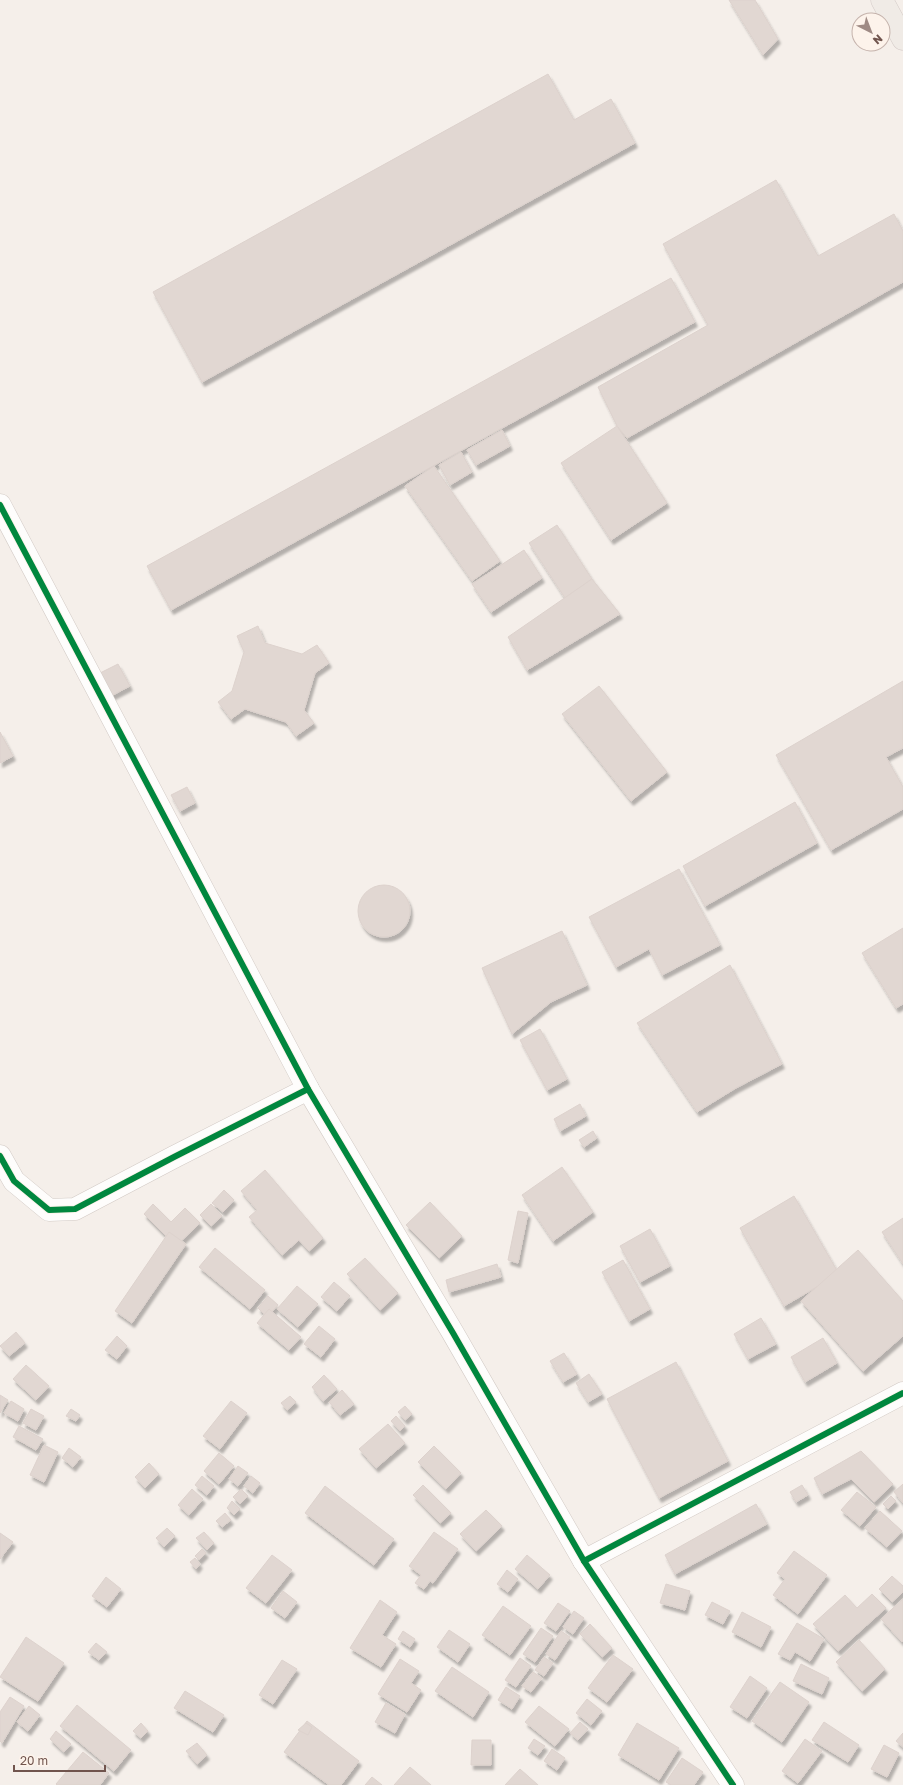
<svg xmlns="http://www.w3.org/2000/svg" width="903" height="1785" font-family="'Golos Text',sans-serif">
  <defs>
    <filter id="shadow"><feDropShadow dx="2.5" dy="4.5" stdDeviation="1" flood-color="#0004"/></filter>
  </defs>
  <rect width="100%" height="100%" fill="#f5efea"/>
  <g fill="#e1d7d2" stroke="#ddd2cd" filter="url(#shadow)">
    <polygon points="729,0 755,0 778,39 763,55"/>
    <polygon points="548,74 574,120 611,99 635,143 202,382 153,292"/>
    <polygon points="776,180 818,256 894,214 903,231 903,282 627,438 617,426 598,387 708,325 663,244"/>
    <polygon points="671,278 695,322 171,610 147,566"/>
    <polygon points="617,426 667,503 611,540 561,463"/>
    <polygon points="502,430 510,446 476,465 467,450"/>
    <polygon points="461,452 472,472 450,485 439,465"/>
    <polygon points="434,466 500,561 472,581 405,486"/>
    <polygon points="557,525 592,579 565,598 529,543"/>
    <polygon points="524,550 542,578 491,612 472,584"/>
    <polygon points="592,579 620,614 527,670 508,637"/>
    <polygon points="258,626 265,643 302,654 317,645 329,663 315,673 304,710 314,723 296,736 286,722 245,709 231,719 218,702 232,691 244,652 237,636"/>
    <polygon points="118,664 130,686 111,696 100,673"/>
    <polygon points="903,681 903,748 886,757 903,787 903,809 831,850 776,755"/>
    <polygon points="599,686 667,772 631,801 562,714"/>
    <polygon points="0,732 13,756 0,763"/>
    <polygon points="187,787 195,803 180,811 171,795"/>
    <polygon points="795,802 817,843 705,906 683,866"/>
    <polygon points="679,869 720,945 662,975 649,949 616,967 589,917"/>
    <circle cx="384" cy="911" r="26"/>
    <polygon points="903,928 903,1004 896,1008 862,953"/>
    <polygon points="562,931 587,985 551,1002 512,1034 482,968"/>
    <polygon points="730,965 782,1064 736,1088 697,1112 637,1023"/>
    <polygon points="540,1029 567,1079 547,1090 520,1040"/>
    <polygon points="580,1104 586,1116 560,1131 554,1119"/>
    <polygon points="593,1131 597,1138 584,1147 579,1140"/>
    <polygon points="562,1167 593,1212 553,1241 522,1195"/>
    <polygon points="265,1170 323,1238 309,1251 299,1240 282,1255 249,1217 257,1210 241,1191"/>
    <polygon points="224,1190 234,1200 223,1212 212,1203"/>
    <polygon points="794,1196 839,1274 784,1306 740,1228"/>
    <polygon points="430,1202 462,1236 439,1258 406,1225"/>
    <polygon points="153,1204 171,1222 185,1208 200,1223 176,1246 144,1214"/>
    <polygon points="211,1204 222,1216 211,1226 200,1215"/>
    <polygon points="518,1211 528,1213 518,1263 508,1260"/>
    <polygon points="903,1218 903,1264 882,1232"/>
    <polygon points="650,1229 670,1266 640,1282 620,1246"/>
    <polygon points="169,1232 186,1244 132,1323 115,1311"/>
    <polygon points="215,1248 265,1290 250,1309 199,1267"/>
    <polygon points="858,1250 903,1301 903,1336 863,1371 801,1301"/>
    <polygon points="365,1258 398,1293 380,1310 347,1274"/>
    <polygon points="623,1260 650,1309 629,1321 602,1272"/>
    <polygon points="497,1264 501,1277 449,1292 446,1280"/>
    <polygon points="334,1282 350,1296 337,1311 321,1297"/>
    <polygon points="297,1286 318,1304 298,1327 277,1309"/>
    <polygon points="268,1296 278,1305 267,1317 258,1308"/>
    <polygon points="269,1309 301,1337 289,1350 257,1323"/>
    <polygon points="761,1318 776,1344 748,1359 734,1334"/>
    <polygon points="319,1326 335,1339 321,1357 304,1344"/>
    <polygon points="16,1332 25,1343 9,1356 0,1346"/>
    <polygon points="117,1336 127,1346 117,1359 105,1350"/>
    <polygon points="823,1338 837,1363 805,1382 791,1357"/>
    <polygon points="564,1353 577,1374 563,1382 550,1361"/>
    <polygon points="676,1362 728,1461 659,1498 607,1399"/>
    <polygon points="26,1365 49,1386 36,1400 13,1379"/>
    <polygon points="589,1374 602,1394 588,1402 576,1383"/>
    <polygon points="324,1375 337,1389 323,1401 312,1387"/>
    <polygon points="342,1390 354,1404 340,1415 329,1402"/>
    <polygon points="0,1395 8,1400 0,1413"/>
    <polygon points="290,1396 296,1402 287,1410 281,1403"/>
    <polygon points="11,1401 24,1409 18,1421 4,1413"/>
    <polygon points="231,1401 247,1413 220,1449 203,1436"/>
    <polygon points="405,1406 412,1414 405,1420 398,1412"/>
    <polygon points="31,1409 44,1416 36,1430 23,1423"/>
    <polygon points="71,1409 80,1415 76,1421 66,1416"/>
    <polygon points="396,1416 405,1426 400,1431 391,1421"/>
    <polygon points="388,1424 405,1443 376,1468 359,1449"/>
    <polygon points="19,1426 43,1439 36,1450 13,1437"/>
    <polygon points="44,1445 58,1452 44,1482 30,1475"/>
    <polygon points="434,1446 461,1473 446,1489 418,1462"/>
    <polygon points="69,1448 81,1457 73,1467 62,1458"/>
    <polygon points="861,1451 893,1484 874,1502 851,1479 822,1494 814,1478"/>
    <polygon points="219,1453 234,1466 219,1484 204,1471"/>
    <polygon points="149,1463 159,1474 145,1488 135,1477"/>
    <polygon points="238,1466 248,1473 238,1486 229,1479"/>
    <polygon points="202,1476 214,1486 207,1495 195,1485"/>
    <polygon points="251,1476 260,1483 253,1493 244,1486"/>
    <polygon points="903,1484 903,1503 894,1492"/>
    <polygon points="423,1485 451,1513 440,1523 413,1495"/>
    <polygon points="802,1485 808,1495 796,1502 790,1492"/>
    <polygon points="325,1486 394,1539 374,1565 305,1513"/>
    <polygon points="192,1489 203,1499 189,1515 178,1505"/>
    <polygon points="241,1489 248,1496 240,1504 233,1497"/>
    <polygon points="857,1492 876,1507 860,1526 841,1510"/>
    <polygon points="891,1496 896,1501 888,1509 883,1504"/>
    <polygon points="232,1501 240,1509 234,1515 227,1508"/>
    <polygon points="756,1504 767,1524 675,1574 665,1555"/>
    <polygon points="486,1510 502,1526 476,1551 460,1534"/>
    <polygon points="880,1511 902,1531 887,1547 865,1528"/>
    <polygon points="225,1513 231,1520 222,1527 216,1521"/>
    <polygon points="167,1528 175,1536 164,1547 156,1538"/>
    <polygon points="204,1532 214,1543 207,1550 196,1538"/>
    <polygon points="434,1532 458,1549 433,1583 430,1581 424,1589 415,1583 421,1575 409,1566"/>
    <polygon points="0,1533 13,1542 0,1559"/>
    <polygon points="202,1549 206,1553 199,1560 195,1556"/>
    <polygon points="794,1551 827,1575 798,1614 773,1595 785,1579 777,1573"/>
    <polygon points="272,1555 292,1570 266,1603 246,1588"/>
    <polygon points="527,1555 550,1575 538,1589 515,1569"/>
    <polygon points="195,1558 200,1564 196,1569 190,1562"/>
    <polygon points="507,1570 518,1579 508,1592 497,1584"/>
    <polygon points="892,1576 903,1586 903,1592 892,1602 879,1589"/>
    <polygon points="106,1577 121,1589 107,1607 92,1596"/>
    <polygon points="666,1584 690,1591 685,1610 660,1603"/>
    <polygon points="283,1591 297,1602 285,1618 271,1608"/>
    <polygon points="872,1594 886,1608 838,1651 813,1624 845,1595 857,1608"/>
    <polygon points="903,1599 903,1641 902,1642 881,1619"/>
    <polygon points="380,1600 397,1612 382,1635 396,1644 381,1667 350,1648"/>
    <polygon points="712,1602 730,1611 723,1624 705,1615"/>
    <polygon points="558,1603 570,1611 556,1631 544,1623"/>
    <polygon points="503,1606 531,1626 510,1655 482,1635"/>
    <polygon points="574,1611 584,1618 573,1634 563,1627"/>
    <polygon points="742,1612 771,1627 761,1647 732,1632"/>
    <polygon points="797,1623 824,1639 810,1661 795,1652 790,1660 778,1654"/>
    <polygon points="590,1624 612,1648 602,1657 580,1634"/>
    <polygon points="541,1628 553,1636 535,1662 523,1654"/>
    <polygon points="449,1630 470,1644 458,1662 437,1647"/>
    <polygon points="403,1631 415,1639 410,1647 398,1639"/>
    <polygon points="561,1631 570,1637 555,1660 546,1654"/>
    <polygon points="26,1637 64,1663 38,1701 0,1677"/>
    <polygon points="859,1640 885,1669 862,1691 836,1662"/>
    <polygon points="96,1643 107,1652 99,1660 88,1652"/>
    <polygon points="613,1655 633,1669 607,1702 588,1688"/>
    <polygon points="544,1657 553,1663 544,1676 535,1670"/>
    <polygon points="520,1658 531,1666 516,1687 505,1680"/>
    <polygon points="400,1659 419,1671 411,1683 421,1690 407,1712 378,1694"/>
    <polygon points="282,1660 297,1669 273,1704 259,1695"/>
    <polygon points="801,1664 829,1678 822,1694 793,1681"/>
    <polygon points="452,1667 489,1692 473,1717 435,1691"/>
    <polygon points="533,1672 542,1678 531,1692 522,1686"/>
    <polygon points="750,1676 767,1688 747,1718 730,1707"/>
    <polygon points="780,1682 809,1702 782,1742 752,1721"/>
    <polygon points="506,1687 520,1696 512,1709 498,1700"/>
    <polygon points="185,1691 224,1715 213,1732 174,1708"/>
    <polygon points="10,1697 24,1706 2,1743 0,1741 0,1712"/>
    <polygon points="587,1699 602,1711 591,1725 576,1713"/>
    <polygon points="386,1703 405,1714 395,1733 375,1722"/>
    <polygon points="77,1705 131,1750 114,1771 60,1726"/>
    <polygon points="29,1706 40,1715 28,1731 17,1722"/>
    <polygon points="539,1706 569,1729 555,1746 525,1722"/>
    <polygon points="307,1721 359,1761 341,1785 329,1785 284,1752"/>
    <polygon points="580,1722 588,1729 578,1740 570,1733"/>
    <polygon points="824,1722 859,1745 848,1762 812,1740"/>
    <polygon points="141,1723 148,1731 141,1738 133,1731"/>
    <polygon points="306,1723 312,1727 308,1735 298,1730"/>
    <polygon points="637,1723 679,1748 659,1780 618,1755"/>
    <polygon points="56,1731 71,1744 64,1752 50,1739"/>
    <polygon points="903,1733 903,1747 896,1741"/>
    <polygon points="534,1739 545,1746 538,1755 528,1748"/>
    <polygon points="805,1739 822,1751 798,1783 782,1771"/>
    <polygon points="472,1740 491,1740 491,1765 471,1765"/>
    <polygon points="197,1743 207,1755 197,1764 186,1751"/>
    <polygon points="884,1745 899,1753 887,1777 871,1769"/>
    <polygon points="552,1749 565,1758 557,1770 544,1761"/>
    <polygon points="83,1752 109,1773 100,1785 57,1785 56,1784"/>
    <polygon points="682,1758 703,1772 694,1785 671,1785 666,1782"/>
    <polygon points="410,1767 431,1785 394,1785"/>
    <polygon points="520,1769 538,1785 505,1785"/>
    <polygon points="372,1777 382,1785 365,1785"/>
  </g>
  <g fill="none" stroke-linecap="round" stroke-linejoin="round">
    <g stroke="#d2cac5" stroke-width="23">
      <g id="minor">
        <polyline points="0,505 308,1089 453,1333 584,1561 733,1785"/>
        <polyline points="0,1156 14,1181 49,1210 75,1209 174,1157 308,1089"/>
        <polyline points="584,1561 903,1393"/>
      </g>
    </g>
    <g stroke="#d3cac7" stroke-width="23">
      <polyline id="major" points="882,0 903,39"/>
    </g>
    <use href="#minor" stroke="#fefdfc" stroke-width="22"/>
    <use href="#major" stroke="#f0ebe6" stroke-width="22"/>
    <g stroke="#fdf3eb" stroke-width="8">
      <g id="cycleway">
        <polyline points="0,505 308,1089 453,1333 584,1561 733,1785"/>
        <polyline points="0,1156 14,1181 49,1210 75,1209 174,1157 308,1089"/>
        <polyline points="584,1561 903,1393"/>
      </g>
    </g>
    <use href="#cycleway" stroke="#00873e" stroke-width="6"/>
  </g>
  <g transform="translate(871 32) rotate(138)"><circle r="19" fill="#fdf3eb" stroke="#c5b3ac"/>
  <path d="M0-3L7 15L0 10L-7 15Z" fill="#9f8a84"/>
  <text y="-6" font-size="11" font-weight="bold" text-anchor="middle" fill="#70544d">N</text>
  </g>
  <path d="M14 1765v6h91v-6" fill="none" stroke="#70544d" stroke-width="2"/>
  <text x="20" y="1765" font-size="12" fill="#70544d" stroke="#fdf3eb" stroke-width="3" paint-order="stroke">20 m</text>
</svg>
